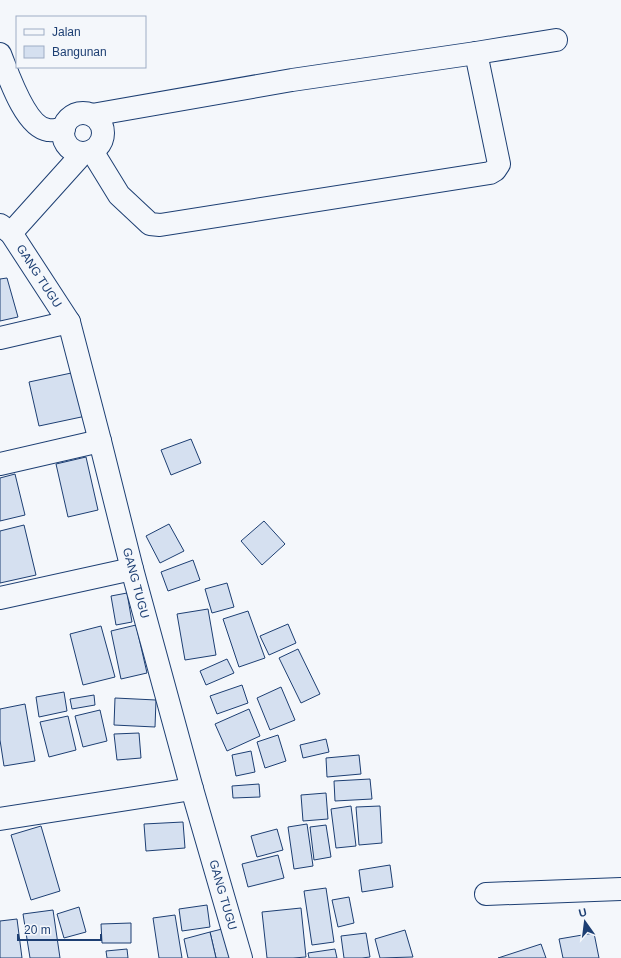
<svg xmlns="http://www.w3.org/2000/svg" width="621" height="958" font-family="Helvetica,sans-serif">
  <rect width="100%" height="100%" fill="#f4f7fb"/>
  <g fill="#d5e0f0" stroke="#1d3f73">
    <polygon points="7,278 18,317 0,321 0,279"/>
    <polygon points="76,372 86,416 39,426 29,382"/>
    <polygon points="191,439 201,463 171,475 161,450"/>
    <polygon points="86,457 98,510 68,517 56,464"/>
    <polygon points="15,474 25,515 0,521 0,478"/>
    <polygon points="264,521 285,544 262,565 241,541"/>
    <polygon points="169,524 184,551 160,563 146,536"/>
    <polygon points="24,525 36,575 0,583 0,531"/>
    <polygon points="193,560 200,580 168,591 161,572"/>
    <polygon points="227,583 234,607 212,613 205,589"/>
    <polygon points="127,593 132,622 116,625 111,596"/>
    <polygon points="208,609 216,655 185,660 177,614"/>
    <polygon points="248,611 265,658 239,667 223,619"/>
    <polygon points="288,624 296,643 269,655 260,636"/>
    <polygon points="136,625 147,673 121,679 111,631"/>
    <polygon points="101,626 115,677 83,685 70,634"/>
    <polygon points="298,649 320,694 301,703 279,658"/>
    <polygon points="227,659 234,673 206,685 200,671"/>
    <polygon points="242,685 248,703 217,714 210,696"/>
    <polygon points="281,687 295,720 270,730 257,698"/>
    <polygon points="64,692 67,711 39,717 36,697"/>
    <polygon points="94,695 95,705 72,709 70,699"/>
    <polygon points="115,698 156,700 155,727 114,725"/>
    <polygon points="25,704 35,761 4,766 0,740 0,709"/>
    <polygon points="249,709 260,736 227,751 215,724"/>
    <polygon points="100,710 107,741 83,747 75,716"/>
    <polygon points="68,716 76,750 49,757 40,722"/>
    <polygon points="139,733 141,758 117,760 114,734"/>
    <polygon points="278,735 286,761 265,768 257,742"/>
    <polygon points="326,739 329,752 303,758 300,745"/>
    <polygon points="251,751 255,772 236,776 232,755"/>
    <polygon points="359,755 361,774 327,777 326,758"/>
    <polygon points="370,779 372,799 335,801 334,781"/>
    <polygon points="259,784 260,797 233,798 232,786"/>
    <polygon points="326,793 328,819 303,821 301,795"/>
    <polygon points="351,806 356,846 336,848 331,809"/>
    <polygon points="380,806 382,843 359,845 356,807"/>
    <polygon points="183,822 185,848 146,851 144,824"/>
    <polygon points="307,824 313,866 294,869 288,827"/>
    <polygon points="326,825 331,857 314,860 310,827"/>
    <polygon points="41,826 60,891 31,900 11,835"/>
    <polygon points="277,829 283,850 257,857 251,836"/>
    <polygon points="278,855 284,878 248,887 242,864"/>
    <polygon points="390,865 393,887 362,892 359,870"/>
    <polygon points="326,888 334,942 312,945 304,891"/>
    <polygon points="349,897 354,923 338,927 332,900"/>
    <polygon points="207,905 210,927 182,931 179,909"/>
    <polygon points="79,907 86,932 64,938 57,914"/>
    <polygon points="301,908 306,957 293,958 267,958 262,912"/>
    <polygon points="53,910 60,958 30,958 23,914"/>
    <polygon points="175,915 182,958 159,958 153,918"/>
    <polygon points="17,919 22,958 0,958 0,921"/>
    <polygon points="131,923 131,943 102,943 101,924"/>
    <polygon points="226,928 233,958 216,958 210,932"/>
    <polygon points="405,930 413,957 380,958 375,939"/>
    <polygon points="210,932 216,958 188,958 184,939"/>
    <polygon points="366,933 370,957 362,958 344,958 341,936"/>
    <polygon points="594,933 599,958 563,958 559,939"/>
    <polygon points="541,944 546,958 498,958"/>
    <polygon points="127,949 128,958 107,958 106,951"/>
    <polygon points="335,949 337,958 309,958 308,953"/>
  </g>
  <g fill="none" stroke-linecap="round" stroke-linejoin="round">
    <g stroke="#1d3f73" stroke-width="24">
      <g id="minor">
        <path d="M0,54C8,74 25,127 48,130C53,131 59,129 64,129"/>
        <circle cx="83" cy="133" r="20"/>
        <polyline points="92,115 292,80 476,53 556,40"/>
        <polyline points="92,151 119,195 150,224 160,225 490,173 495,170 499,164 476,53"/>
        <polyline points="0,225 11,233 69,322 100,441 132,569 192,789 241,958"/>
        <polyline points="11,233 83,153"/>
        <polyline points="0,338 69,322"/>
        <polyline points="0,464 100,441"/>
        <polyline points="0,598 132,569"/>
        <polyline points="0,819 192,789"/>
        <polyline points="486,894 621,889"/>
      </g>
    </g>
    <use href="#minor" stroke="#f4f7fb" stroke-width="22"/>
  </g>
  <g text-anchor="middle" stroke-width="3" stroke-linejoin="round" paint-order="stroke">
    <g font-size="12" fill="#1d3f73" stroke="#f4f7fb">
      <text transform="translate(39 276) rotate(57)" y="4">GANG TUGU</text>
      <text transform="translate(136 583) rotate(75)" y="4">GANG TUGU</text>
      <text transform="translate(223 895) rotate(74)" y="4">GANG TUGU</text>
    </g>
  </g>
  <rect x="16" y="16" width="130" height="52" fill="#f4f7fb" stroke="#9eadc5"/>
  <rect x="24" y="29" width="20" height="6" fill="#f4f7fb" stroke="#9eadc5"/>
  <text x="52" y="36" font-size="12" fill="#1d3f73">Jalan</text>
  <rect x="24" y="46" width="20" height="12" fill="#d5e0f0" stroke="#9eadc5"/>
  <text x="52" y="56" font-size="12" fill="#1d3f73">Bangunan</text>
  <g transform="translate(585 922) rotate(346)" stroke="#f4f7fb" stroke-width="3" paint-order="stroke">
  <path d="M0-3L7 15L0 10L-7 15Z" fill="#1d3f73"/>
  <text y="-6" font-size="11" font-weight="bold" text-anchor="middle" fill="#1d3f73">U</text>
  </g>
  <path d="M18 934v6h83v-6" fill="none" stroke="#1d3f73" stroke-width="2"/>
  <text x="24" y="934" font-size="12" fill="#1d3f73" stroke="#f4f7fb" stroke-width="3" paint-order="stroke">20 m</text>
</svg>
